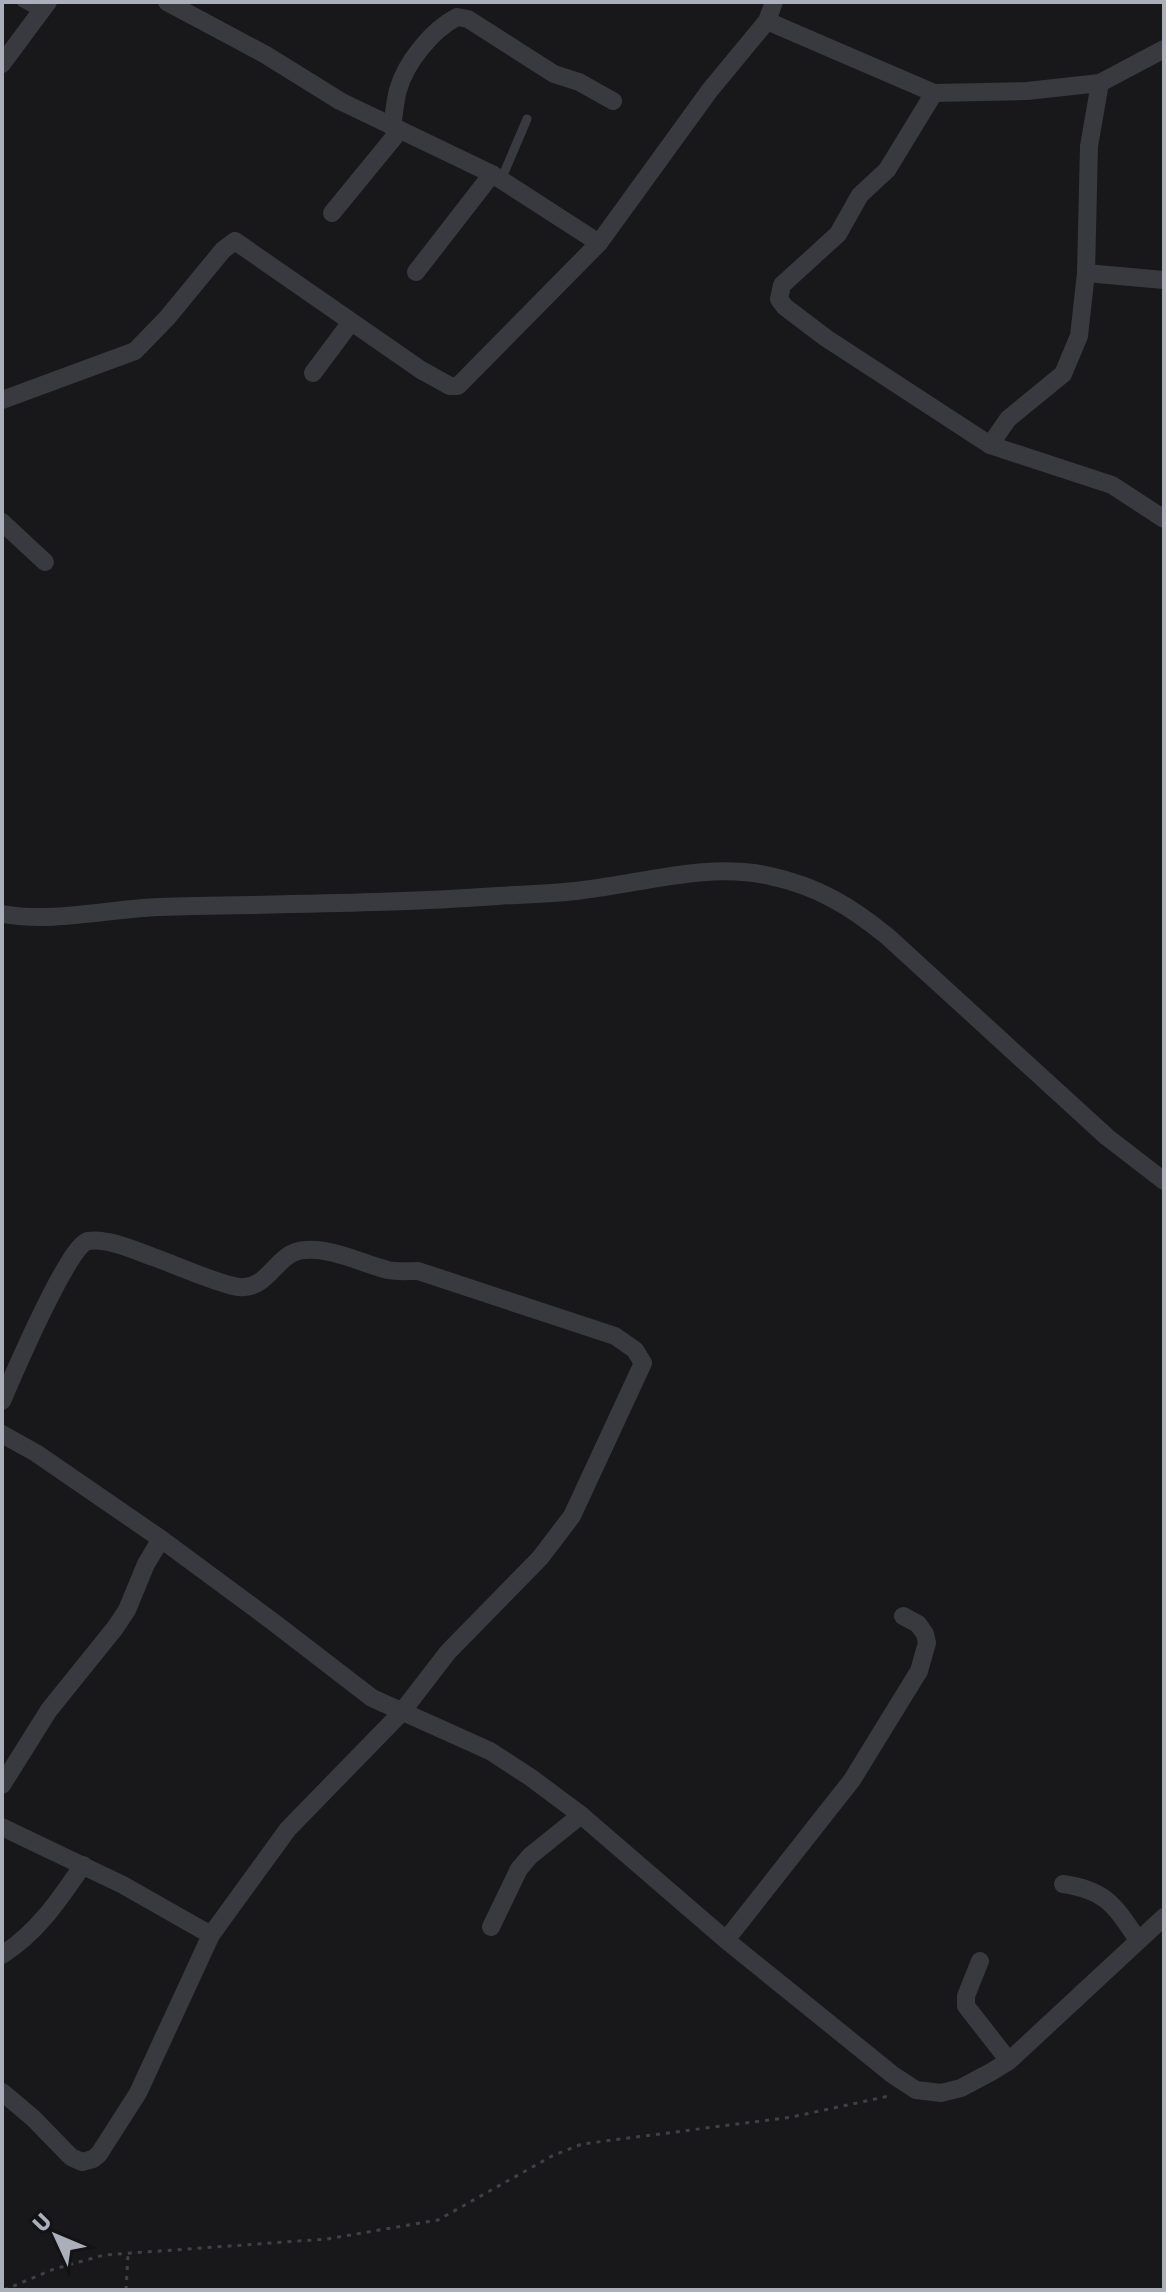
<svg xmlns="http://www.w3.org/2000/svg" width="1166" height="2292" font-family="Jost,sans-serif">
  <rect width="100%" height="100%" fill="#18181a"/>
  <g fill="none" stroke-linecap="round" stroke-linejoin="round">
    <g stroke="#3f4146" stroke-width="3" stroke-dasharray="4 6" stroke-linecap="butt">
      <polyline points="4,2290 54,2269 104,2255 327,2239 438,2220 552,2156 582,2144 792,2117 889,2096"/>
      <polyline points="126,2290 128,2254"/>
    </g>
    <g stroke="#393a3f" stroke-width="9">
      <polyline points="21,2 41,13"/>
      <polyline points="501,180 527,119"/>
    </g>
    <g stroke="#393a3f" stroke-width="18">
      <polyline points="167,2 266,55 340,101 492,174 599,243 710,90 767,21 934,93 1027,91 1100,83 1164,49"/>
      <polyline points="767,21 774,2"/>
      <polyline points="2,64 48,2"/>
      <polyline points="934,93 887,170 860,195 838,234 782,285 779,299 785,307 826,338 990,445 1008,419 1063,374 1079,336 1086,273 1089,146 1100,83"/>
      <path d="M392,127C394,115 395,101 398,90C406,62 432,30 457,17L468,19L554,74L579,82L613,101"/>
      <polyline points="332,213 400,130"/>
      <polyline points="416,272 492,174"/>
      <polyline points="1086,273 1164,280"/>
      <polyline points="313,373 351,322"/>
      <polyline points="2,400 135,351 167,318 223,250 235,241 421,370 450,386 458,386 599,243"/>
      <polyline points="990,445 1112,485 1164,519"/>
      <polyline points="2,522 45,562"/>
      <path d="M2,914C54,923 107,909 159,907C272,904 386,904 498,896C527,894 555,894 583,890C644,883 708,862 770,876C817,886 850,906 887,936L1107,1137L1164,1181"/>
      <path d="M2,1401C12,1378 69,1244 88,1241C108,1238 134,1250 153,1257C174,1264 220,1285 239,1287C270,1290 276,1251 305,1250C333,1248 361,1263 388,1270C397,1272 408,1271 418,1271L615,1336L635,1350L643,1363L572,1516L540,1558L448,1652L401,1713L288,1829L211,1935L123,1885L2,1827"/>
      <polyline points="2,1434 36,1453 161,1539 272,1621 372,1698 490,1751 530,1777 581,1815 726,1940 893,2075 916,2090 941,2093 961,2088 991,2072 1009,2061 1164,1917"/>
      <polyline points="2,1785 49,1710 115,1628 127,1610 146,1564 161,1539"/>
      <path d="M1063,1884C1106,1890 1115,1906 1138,1940"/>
      <polyline points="491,1927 519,1869 530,1856 581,1815"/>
      <polyline points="726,1940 852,1780 919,1671 927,1643 925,1634 918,1624 903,1616"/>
      <path d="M2,1955C38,1932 59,1900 83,1865"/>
      <polyline points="980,1961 966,1996 966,2006 1009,2061"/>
      <polyline points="2,2092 33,2118 71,2157 82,2162 93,2159 99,2154 138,2093 211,1935"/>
    </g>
  </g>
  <rect width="1166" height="2292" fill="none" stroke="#abafba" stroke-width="8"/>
  <g transform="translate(56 2236) rotate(314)" stroke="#131315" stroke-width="6" paint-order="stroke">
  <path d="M0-6L14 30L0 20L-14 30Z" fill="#abafba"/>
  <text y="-12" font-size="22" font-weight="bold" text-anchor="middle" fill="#abafba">U</text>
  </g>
</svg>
